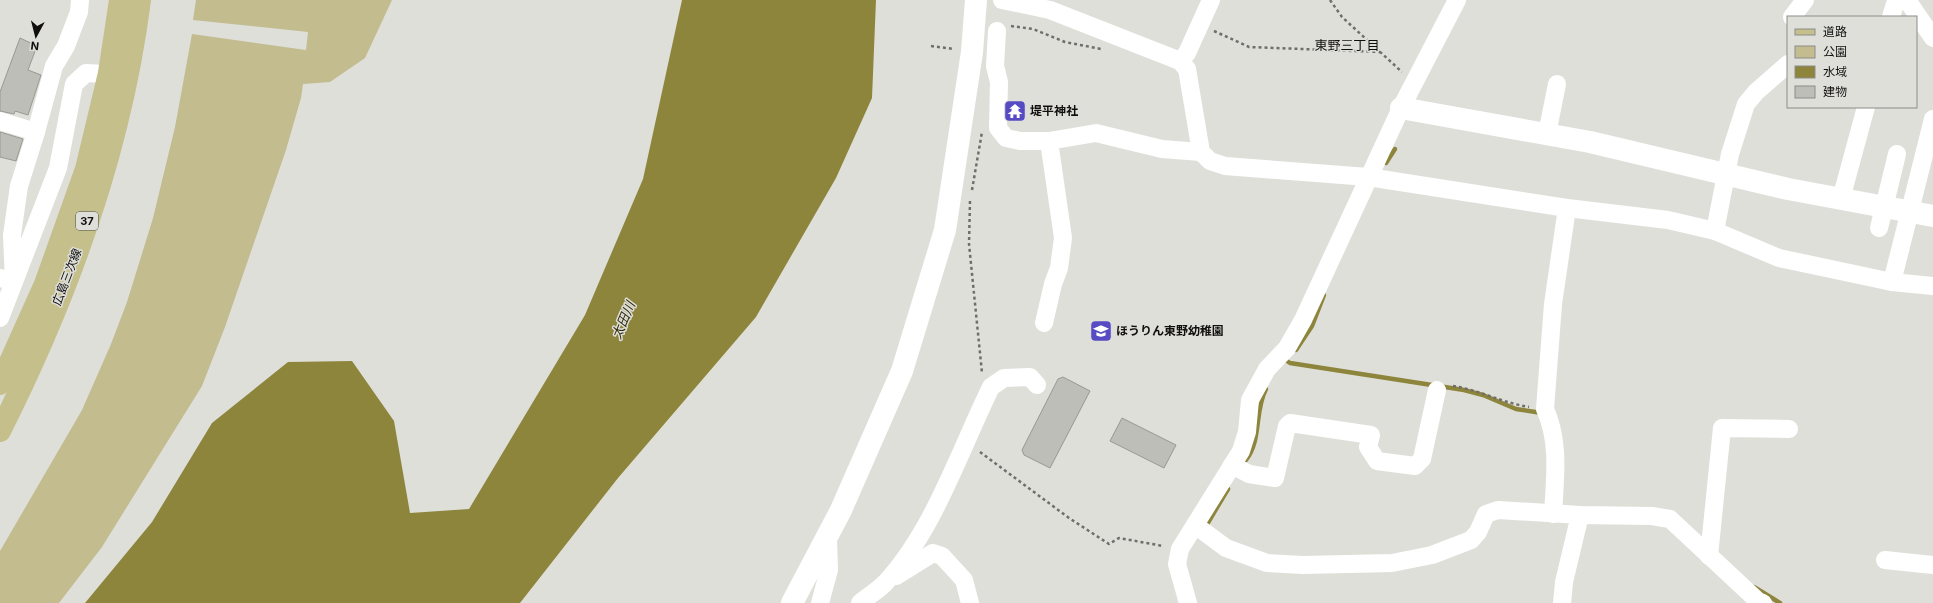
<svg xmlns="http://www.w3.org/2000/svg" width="1933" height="603" font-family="Inter,'Noto Sans JP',sans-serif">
  <rect width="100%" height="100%" fill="#dfdfda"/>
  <polygon fill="#c2bc8f" points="196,0 392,0 365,58 330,82 303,84 301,98 286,150 225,327 202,386 102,547 59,603 0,603 0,551 82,410 111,344 127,302 153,218 175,127 192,34 306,50 308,32 193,20"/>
  <polygon fill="#8e853c" points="682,0 876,0 872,98 836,178 756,317 618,478 520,603 85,603 152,522 212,423 288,362 352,361 394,421 410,513 469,509 585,315 643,179"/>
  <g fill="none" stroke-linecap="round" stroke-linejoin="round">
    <g stroke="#8e853c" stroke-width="4.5">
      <polyline points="1386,163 1395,149"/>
      <polyline points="1296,350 1312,326 1324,295"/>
      <polyline points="1287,361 1290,363 1464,390 1483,395 1516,409 1542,413"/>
      <path d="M1246,460C1262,439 1254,412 1266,389"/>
      <polyline points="1206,526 1228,489"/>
      <polyline points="1754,587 1780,603"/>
    </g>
  </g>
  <g fill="#bebeb9" stroke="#999994">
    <polygon points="20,38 37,46 28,70 41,75 28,115 15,111 14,114 0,111 0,92"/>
    <polygon points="0,132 23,139 16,161 0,157"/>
    <polygon points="1063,377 1090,391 1050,468 1024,455 1022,450 1058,379"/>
    <polygon points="1122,418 1176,445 1164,468 1110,441"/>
  </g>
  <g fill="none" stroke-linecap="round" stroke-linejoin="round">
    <g stroke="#6f6e6b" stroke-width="2.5" stroke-dasharray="3 3" stroke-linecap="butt">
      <polyline points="1330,0 1342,17 1402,72"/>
      <polyline points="1011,26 1033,29 1065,42 1101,49"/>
      <polyline points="1214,31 1249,47 1380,52"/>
      <polyline points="931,46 954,49"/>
      <polyline points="972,190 982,132"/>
      <polyline points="970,201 969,244 982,373"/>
      <path d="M1453,386C1479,390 1503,403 1529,407"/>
      <polyline points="980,452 1069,518 1109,544 1119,538 1163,546"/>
    </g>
    <g stroke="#fff" stroke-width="18">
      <polyline points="1002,0 1050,10 1180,61 1187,69 1201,152 1210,161 1225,166 1368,177 1567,208 1668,220 1715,231 1779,258 1892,282 1933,286"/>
      <polyline points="1907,0 1933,38"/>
      <polyline points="1792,17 1805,0"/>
      <polyline points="1891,17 1895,4 1898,0"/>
      <polyline points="997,31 995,66 999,82 998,128 1006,138 1020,141 1049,141"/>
      <polyline points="1180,61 1187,53 1211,0"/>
      <polyline points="0,121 36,132"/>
      <polyline points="1547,134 1557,84"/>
      <polyline points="1841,199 1866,107"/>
      <polyline points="1879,228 1897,154"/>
      <polyline points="1715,231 1730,154 1746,104 1756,92 1788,64"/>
      <polyline points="0,278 14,281 12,235 19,186 36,132 54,66 66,46 79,12 80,0"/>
      <polyline points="1892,282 1933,119"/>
      <polyline points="0,318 58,168 74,84 86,73 121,75"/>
      <polyline points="1044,323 1053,284 1059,268 1063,238 1049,141 1096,133 1162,149 1201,152"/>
      <polyline points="1232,465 1249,474 1275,478 1287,426 1290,423 1371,435 1368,447 1377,461 1415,466 1422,459 1437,390"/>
      <path d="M1553,514C1555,478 1560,442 1545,409L1553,304L1567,208"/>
      <polyline points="1195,525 1226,548 1267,563 1303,565 1392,563 1432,555 1471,540 1478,532 1486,514 1498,510 1580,515 1652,516 1670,519 1758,601 1763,603"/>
      <polyline points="1709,556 1722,428 1789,429"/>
      <polyline points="1885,560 1933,565"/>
      <polyline points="896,576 933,553 942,556 964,580 970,603"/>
      <polyline points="820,603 829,570 828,538"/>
      <path d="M860,603C868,596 879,590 886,582C934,530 960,450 991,387L1004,378L1030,377L1037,385"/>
      <polyline points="1188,603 1177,564 1180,549 1241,451 1247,432 1250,400 1267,369 1287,348 1303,320 1401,108 1457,0"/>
      <polyline points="1562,603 1564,582 1580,515"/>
    </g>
    <g stroke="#fff" stroke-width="22">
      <polyline points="1401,108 1590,142 1788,189 1933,216"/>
      <polyline points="792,603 841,510 902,371 945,230 972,52 976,0"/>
    </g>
    <g stroke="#c5bf8c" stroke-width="22">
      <polyline points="0,384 45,284 86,169 109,73 120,0"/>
      <path d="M0,431C68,296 121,150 140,0"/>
    </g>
  </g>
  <defs>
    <g id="temple-square" transform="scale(1.15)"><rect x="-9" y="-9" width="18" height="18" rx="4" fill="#564bc3" stroke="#dfdfda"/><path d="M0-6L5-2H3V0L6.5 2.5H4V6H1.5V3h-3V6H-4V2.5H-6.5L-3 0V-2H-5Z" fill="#fff"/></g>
    <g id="school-square" transform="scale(1.15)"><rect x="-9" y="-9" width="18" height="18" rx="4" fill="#564bc3" stroke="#dfdfda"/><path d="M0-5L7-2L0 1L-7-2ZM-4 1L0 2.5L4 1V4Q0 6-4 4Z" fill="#fff"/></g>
  </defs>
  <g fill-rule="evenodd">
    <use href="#temple-square" x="1015" y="111"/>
    <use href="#school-square" x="1101" y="331"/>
  </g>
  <g text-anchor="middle" stroke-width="3" stroke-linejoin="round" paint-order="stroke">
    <rect fill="#dfdfda" stroke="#4e4d4b" stroke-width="1" x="76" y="212" width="22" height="18" rx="3"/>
    <g font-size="11" font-weight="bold" fill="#100f0e">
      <text x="87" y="225">37</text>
    </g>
    <g font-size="12" font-weight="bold" fill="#100f0e" stroke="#dfdfda" text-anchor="start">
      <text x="1030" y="115">堤平神社</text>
      <text x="1116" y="335">ほうりん東野幼稚園</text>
    </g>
    <g font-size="12" fill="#100f0e" stroke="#dfdfda">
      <text transform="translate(67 277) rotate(-69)" y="4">広島三次線</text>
    </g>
    <g font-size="13" fill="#100f0e" stroke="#dfdfda">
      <text x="1347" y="50">東野三丁目</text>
    </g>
    <g font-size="13" font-style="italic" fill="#302b0a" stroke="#dfdfda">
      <text transform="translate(623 320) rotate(-67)" y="5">太田川</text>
    </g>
  </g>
  <rect x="1787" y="16" width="130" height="92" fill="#dfdfda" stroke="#8c8c88"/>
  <rect x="1795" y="29" width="20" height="6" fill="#c5bf8c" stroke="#8c8c88"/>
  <text x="1823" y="36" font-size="12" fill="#100f0e">道路</text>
  <rect x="1795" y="46" width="20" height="12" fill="#c2bc8f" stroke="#8c8c88"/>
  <text x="1823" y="56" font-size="12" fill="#100f0e">公園</text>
  <rect x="1795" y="66" width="20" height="12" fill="#8e853c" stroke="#8c8c88"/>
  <text x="1823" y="76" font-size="12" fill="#100f0e">水域</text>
  <rect x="1795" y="86" width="20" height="12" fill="#bebeb9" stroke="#8c8c88"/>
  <text x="1823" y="96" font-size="12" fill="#100f0e">建物</text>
  <g transform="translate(36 36) rotate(187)" stroke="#dfdfda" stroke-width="3" paint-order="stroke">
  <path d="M0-3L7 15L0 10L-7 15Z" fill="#100f0e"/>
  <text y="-6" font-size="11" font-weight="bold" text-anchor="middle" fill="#100f0e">N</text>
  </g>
</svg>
